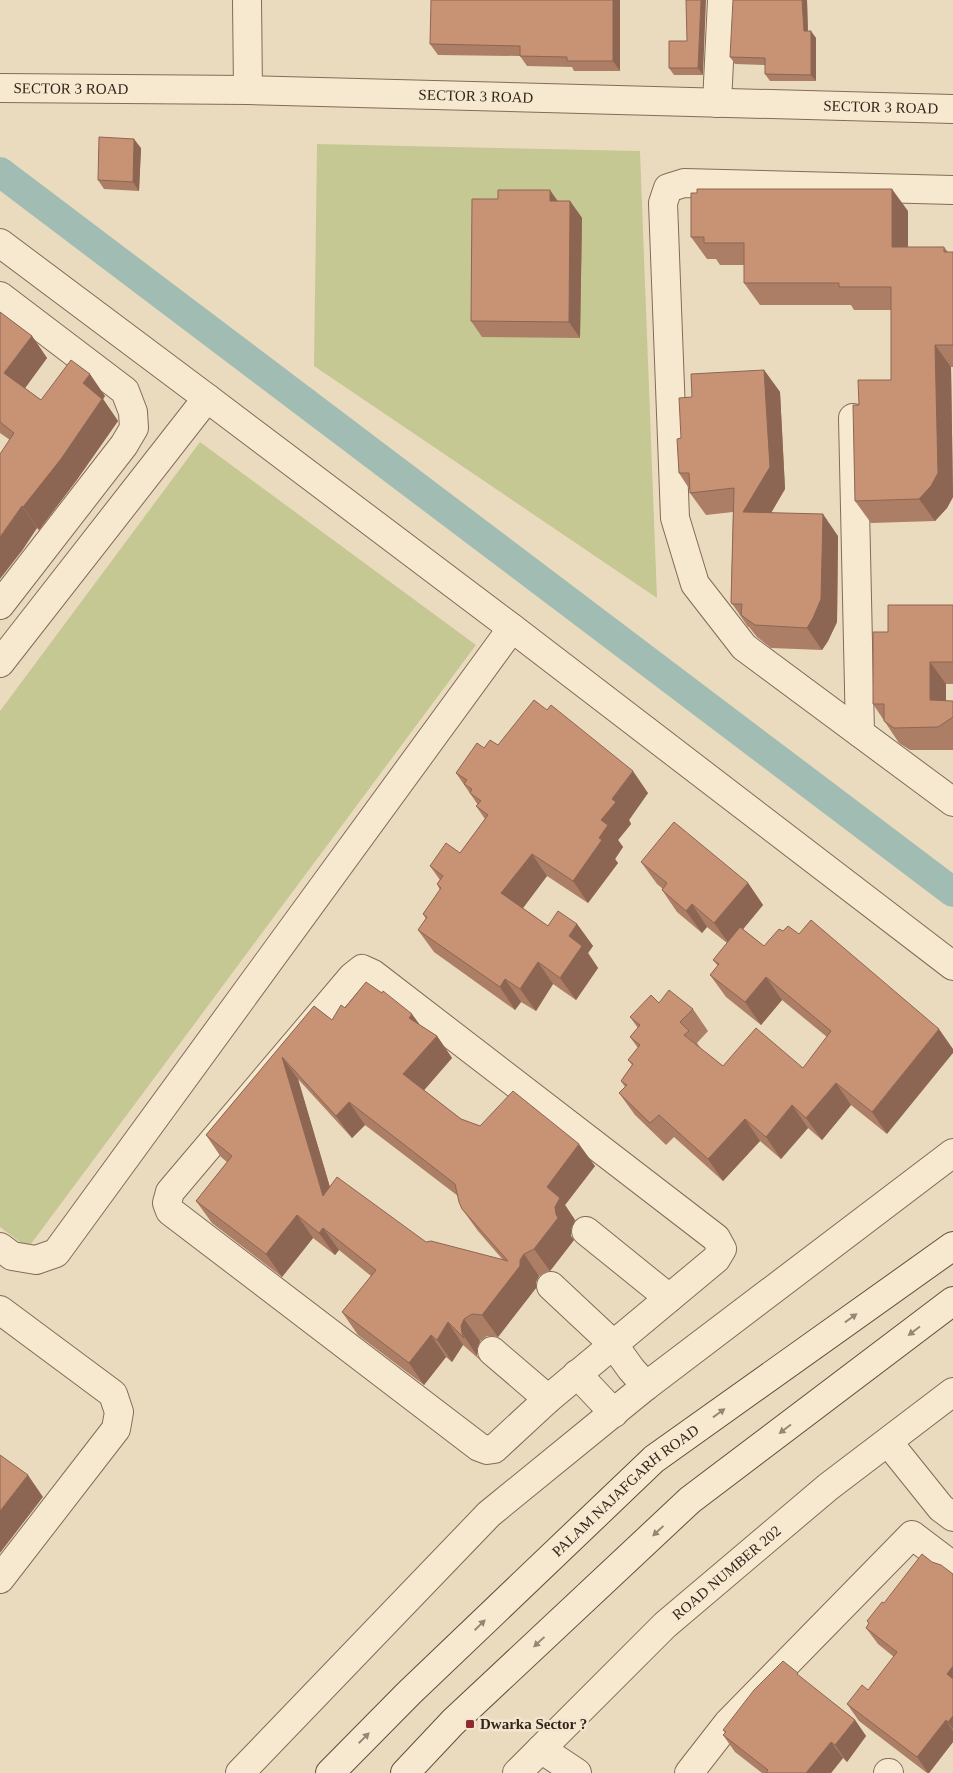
<svg xmlns="http://www.w3.org/2000/svg" width="953" height="1773" font-family="Georgia,serif">
  <rect width="100%" height="100%" fill="#ebdbbe"/>
  <g fill="#c6c893">
    <polygon points="317,144 640,151 657,598 314,366"/>
    <polygon points="200,442 476,645 28,1248 0,1227 0,711"/>
  </g>
  <g fill="none" stroke-linecap="round" stroke-linejoin="round">
    <polyline stroke="#a1bdb3" stroke-width="30" points="0,172 953,892"/>
    <g stroke="#836b58" stroke-width="30">
      <g id="minor">
        <polyline points="247,0 248,90"/>
        <path id="s1" d="M0,88L248,90L953,109"/>
        <polyline points="717,103 722,0"/>
        <polyline points="953,190 684,183 668,188 663,203 675,518 695,584 744,647 953,802"/>
        <polyline points="0,243 207,398"/>
        <polyline points="0,296 125,391 133,412 134,428 124,445 0,605"/>
        <polyline points="853,418 860,733"/>
        <polyline points="0,663 207,398 512,628 953,966"/>
        <polygon points="362,969 373,974 716,1238 722,1249 716,1259 548,1399 494,1449 487,1450 479,1447 170,1211 167,1203 170,1192 352,977"/>
        <polyline points="586,1231 669,1298"/>
        <polyline points="0,1247 12,1256 36,1260 56,1253 512,628"/>
        <polyline points="551,1286 613,1344 631,1369 646,1386"/>
        <polyline points="0,1310 113,1394 119,1412 116,1429 0,1579"/>
        <polyline points="492,1351 548,1399"/>
        <polyline points="577,1374 614,1413"/>
        <polyline points="888,1442 941,1508 953,1517"/>
        <polyline points="541,1749 577,1773"/>
        <polyline points="240,1773 489,1514 646,1386 953,1153"/>
        <path id="s2" d="M517,1773L665,1625L828,1487L953,1392"/>
        <polyline points="689,1773 728,1723 912,1535 953,1566"/>
        <polyline points="888,1773 889,1773"/>
      </g>
    </g>
    <g stroke="#644d3b" stroke-width="30">
      <g id="secondary">
        <path id="s3" d="M330,1773L409,1693L654,1459L953,1246"/>
        <polyline points="405,1773 453,1722 690,1500 953,1301"/>
      </g>
    </g>
    <use href="#minor" stroke="#f7e9d0" stroke-width="28"/>
    <use href="#secondary" stroke="#f7e9d0" stroke-width="28"/>
  </g>
  <g fill="#ac7e65" fill-rule="evenodd">
    <polygon points="620,0 620,71 574,71 572,67 527,66 520,56 438,55 430,44"/>
    <polygon points="807,0 808,31 816,38 816,81 770,81 765,74 765,65 735,64 730,57"/>
    <polygon points="687,41 703,75 674,75 669,68"/>
    <polygon points="141,148 139,191 104,189 98,180"/>
    <polygon points="557,201 570,201 582,218 580,338 482,337 471,321"/>
    <polygon points="908,211 908,247 944,247 948,252 953,252 953,367 951,367 953,497 947,508 935,521 871,523 855,501 859,405 891,380 891,310 854,310 851,305 760,305 744,283 744,265 720,265 716,259 707,259 691,237"/>
    <polygon points="0,312 32,336 47,358 25,388 41,400 105,396 103,399 118,421 76,481 39,530 37,528 21,552 10,440 0,433"/>
    <polygon points="764,370 780,392 785,489 771,512 838,536 837,622 828,641 822,650 771,648 757,637 749,627 748,627 731,602 733,512 706,515 690,493 690,490 679,473 681,438 692,397"/>
    <polygon points="953,605 953,684 946,684 946,701 953,717 953,750 910,750 899,743 873,704 888,632"/>
    <polygon points="498,745 648,793 629,820 631,824 618,840 623,847 615,859 618,863 588,903 547,876 523,908 548,926 577,924 593,946 588,953 598,968 576,1000 553,984 536,1011 521,1002 515,1010 434,952 418,930 426,919 423,914 440,890 437,884 440,880 430,866 460,853 485,819 476,806 478,805 456,773 484,748"/>
    <polygon points="641,862 748,883 763,905 743,929 764,946 779,929 887,1134 851,1105 822,1140 808,1128 781,1159 760,1141 723,1181 674,1137 666,1145 635,1115 619,1093 625,1087 621,1081 632,1065 628,1060 638,1048 630,1037 638,1028 630,1017 659,1003 693,1009 708,1031 697,1043 702,1050 723,1066 803,1068 827,1037 782,1000 761,1025 726,997 710,975 718,966 713,960 727,943 707,927 702,933 677,912 662,890 663,889 657,884"/>
    <path d="M314,1006L332,1020L420,1025L437,1036L452,1058L424,1090L461,1119L595,1166L565,1205L575,1220L571,1229V1236L574,1240L550,1271L539,1276L536,1282V1288L498,1337L487,1336L480,1341L477,1349V1356L480,1360L463,1345L452,1362L446,1357L424,1385L358,1335L342,1312L371,1276L339,1250L335,1255L313,1238L282,1277L212,1223L196,1201L227,1162L221,1157L206,1135ZM298,1079L352,1138L365,1125L458,1196L462,1209L478,1231L503,1260L426,1242L330,1187Z"/>
    <polygon points="932,1562 953,1574 953,1742 929,1773 927,1773 859,1721 847,1704 868,1690 894,1657 878,1644 866,1628 869,1624 867,1621 884,1603"/>
    <polygon points="802,1679 855,1720 866,1736 847,1762 843,1758 831,1773 762,1773 735,1752 723,1735 725,1733 723,1730"/>
  </g>
  <g fill="#8c6652">
    <polygon points="613,0 620,0 620,71 613,61"/>
    <polygon points="701,0 706,0 703,75 698,68"/>
    <polygon points="802,0 807,0 808,38 804,31"/>
    <polygon points="811,31 816,38 816,81 811,75"/>
    <polygon points="134,139 141,148 139,191 133,182"/>
    <polygon points="892,189 908,211 908,269 892,247"/>
    <polygon points="550,190 562,207 550,201"/>
    <polygon points="570,201 582,218 580,338 569,322"/>
    <polygon points="32,336 47,358 20,395 4,373"/>
    <polygon points="935,345 951,367 953,497 947,508 935,521 919,499"/>
    <polygon points="764,370 780,392 785,489 759,534 743,512"/>
    <polygon points="90,374 105,396 103,399 118,421 76,481 39,530 23,507 83,383"/>
    <polygon points="22,506 37,528 21,552 0,579 0,537"/>
    <polygon points="823,514 838,536 837,622 828,641 822,650 807,628"/>
    <polygon points="930,662 946,684 946,723 930,700"/>
    <polygon points="633,771 648,793 629,820 631,824 618,840 623,847 615,859 618,863 588,903 573,881 599,838 601,820 612,799"/>
    <polygon points="532,854 547,876 517,916 501,893"/>
    <polygon points="748,883 763,905 730,945 714,923"/>
    <polygon points="692,904 707,927 702,933 686,911"/>
    <polygon points="577,924 593,946 588,953 598,968 576,1000 560,978 569,936"/>
    <polygon points="538,962 553,984 536,1011 520,989"/>
    <polygon points="766,977 782,1000 761,1025 745,1002"/>
    <polygon points="505,979 521,1002 515,1010 500,987"/>
    <polygon points="412,1014 428,1036 409,1018"/>
    <polygon points="939,1029 953,1049 953,1053 887,1134 872,1112"/>
    <polygon points="437,1036 452,1058 419,1096 403,1074"/>
    <polygon points="282,1057 298,1079 339,1218 323,1196"/>
    <polygon points="836,1083 851,1105 822,1140 806,1118"/>
    <polygon points="349,1102 365,1125 352,1138 336,1116"/>
    <polygon points="792,1105 808,1128 781,1159 766,1137"/>
    <polygon points="745,1119 760,1141 723,1181 708,1159"/>
    <polygon points="579,1144 595,1166 565,1205 575,1220 571,1229 571,1236 574,1240 550,1271 534,1249 556,1214 547,1187"/>
    <polygon points="297,1215 313,1238 282,1277 266,1254"/>
    <polygon points="323,1228 339,1250 335,1255 319,1233"/>
    <polygon points="524,1254 539,1276 536,1282 536,1288 498,1337 482,1315 520,1260"/>
    <polygon points="464,1319 480,1341 477,1349 477,1356 480,1360 462,1333 461,1326"/>
    <polygon points="448,1322 463,1345 452,1362 437,1340"/>
    <polygon points="431,1335 446,1357 424,1385 409,1363"/>
    <polygon points="28,1475 43,1497 0,1553 0,1511"/>
    <polygon points="953,1666 953,1683 947,1674"/>
    <polygon points="953,1716 953,1729 948,1722"/>
    <polygon points="855,1720 866,1736 847,1762 835,1745"/>
    <polygon points="946,1720 953,1731 953,1742 929,1773 928,1773 917,1757"/>
    <polygon points="831,1742 843,1758 831,1773 806,1773"/>
  </g>
  <g fill="#c89275" stroke="#8c6652" fill-rule="evenodd">
    <polygon points="431,0 613,0 613,61 567,61 567,57 520,56 520,46 430,44"/>
    <polygon points="686,0 701,0 698,68 669,68 669,41 687,41"/>
    <polygon points="733,0 802,0 804,31 811,31 811,75 765,74 765,58 730,57"/>
    <polygon points="99,137 134,139 133,182 98,180"/>
    <polygon points="697,189 892,189 892,247 944,247 944,252 953,252 953,345 935,345 938,473 931,486 919,499 855,501 853,405 859,405 858,380 891,380 891,287 839,287 839,283 744,283 744,243 704,243 704,237 691,237 691,193 697,193"/>
    <polygon points="498,190 550,190 550,201 570,201 569,322 471,321 472,199 498,199"/>
    <polygon points="0,312 32,336 4,373 41,400 71,360 90,374 83,383 102,399 61,459 23,507 22,506 0,537 0,454 14,433 0,422"/>
    <polygon points="764,370 770,467 743,512 823,514 821,599 813,618 807,628 755,625 741,615 742,604 732,604 731,602 734,488 690,493 689,473 679,473 677,439 681,438 679,398 692,397 691,374"/>
    <polygon points="888,605 953,605 953,662 930,662 930,700 953,701 953,717 938,727 894,728 884,721 884,704 873,704 873,632 888,632"/>
    <polygon points="534,700 547,710 551,705 633,771 612,799 616,802 601,820 608,825 599,838 602,840 573,881 532,854 501,893 548,926 558,911 577,924 569,936 582,946 560,978 538,962 520,989 505,979 500,987 418,930 427,917 423,914 441,888 437,884 443,876 430,866 446,843 460,853 488,815 476,806 481,801 470,793 472,789 464,784 467,780 456,773 477,743 484,748 490,740 498,745"/>
    <polygon points="674,822 748,883 714,923 692,904 686,911 662,890 667,883 641,862"/>
    <polygon points="811,920 939,1029 872,1112 836,1083 806,1118 792,1105 766,1137 745,1119 708,1159 659,1115 650,1123 619,1093 627,1085 621,1081 633,1064 628,1060 640,1045 630,1037 640,1025 630,1017 651,995 659,1003 669,990 693,1009 680,1022 689,1031 684,1035 723,1066 756,1028 803,1068 831,1031 766,977 745,1002 710,975 719,964 713,960 740,927 764,946 779,929 783,931 788,926 799,934"/>
    <path d="M366,982L382,993L383,991L412,1014L409,1018L437,1036L403,1074L461,1119L480,1126L513,1091L579,1144L547,1187L560,1198L555,1207L556,1214L558,1218L534,1249L524,1254L520,1260V1266L482,1315L472,1314L464,1319L461,1326L462,1333L464,1338L448,1322L437,1340L431,1335L409,1363L342,1312L376,1270L323,1228L319,1233L297,1215L266,1254L196,1201L232,1156L206,1135L314,1006L332,1020L341,1005L345,1008ZM282,1057L336,1116L349,1102L455,1184L459,1202L462,1209L508,1261L431,1241L426,1242L337,1177L323,1196Z"/>
    <polygon points="0,1455 28,1475 0,1511"/>
    <polygon points="922,1554 932,1562 941,1565 953,1574 953,1666 947,1674 953,1679 953,1716 948,1722 946,1720 917,1757 847,1704 862,1685 868,1690 897,1652 866,1628 869,1623 867,1621 882,1602 884,1603"/>
    <polygon points="783,1661 798,1673 797,1674 855,1720 835,1745 831,1742 806,1773 766,1773 768,1770 723,1735 726,1732 723,1730 754,1690"/>
  </g>
  <defs><path id="oneway-solid" d="M-6-.8H1V-3.2L6.5 0L1 3.2V.8H-6Z" transform="scale(1.25)"/></defs>
  <g fill="#958776">
    <use href="#oneway-solid" transform="translate(851 1318) rotate(-36)"/>
    <use href="#oneway-solid" transform="translate(914 1331) rotate(143)"/>
    <use href="#oneway-solid" transform="translate(719 1413) rotate(-36)"/>
    <use href="#oneway-solid" transform="translate(785 1429) rotate(143)"/>
    <use href="#oneway-solid" transform="translate(658 1531) rotate(137)"/>
    <use href="#oneway-solid" transform="translate(480 1625) rotate(-44)"/>
    <use href="#oneway-solid" transform="translate(539 1642) rotate(137)"/>
    <use href="#oneway-solid" transform="translate(364 1738) rotate(-45)"/>
  </g>
  <rect fill="#8f2a32" stroke="#f3e5cd" stroke-width="2" x="465" y="1719" width="10" height="10" rx="2.5"/>
  <g text-anchor="middle" stroke-width="5" stroke-linejoin="round" paint-order="stroke">
    <g font-size="15" fill="#33251c" stroke="#f3e5cd">
      <text dy="5" stroke="none"><textPath href="#s1" startOffset="71">SECTOR 3 ROAD</textPath></text>
      <text dy="5" stroke="none"><textPath href="#s1" startOffset="476">SECTOR 3 ROAD</textPath></text>
      <text dy="5" stroke="none"><textPath href="#s1" startOffset="881">SECTOR 3 ROAD</textPath></text>
      <text dy="5" stroke="none"><textPath href="#s3" startOffset="409">PALAM NAJAFGARH ROAD</textPath></text>
      <text dy="5" stroke="none"><textPath href="#s2" startOffset="290">ROAD NUMBER 202</textPath></text>
    </g>
    <g font-size="15" font-weight="bold" fill="#33251c" stroke="#f3e5cd" text-anchor="start">
      <text x="480" y="1729">Dwarka Sector ?</text>
    </g>
  </g>
</svg>
